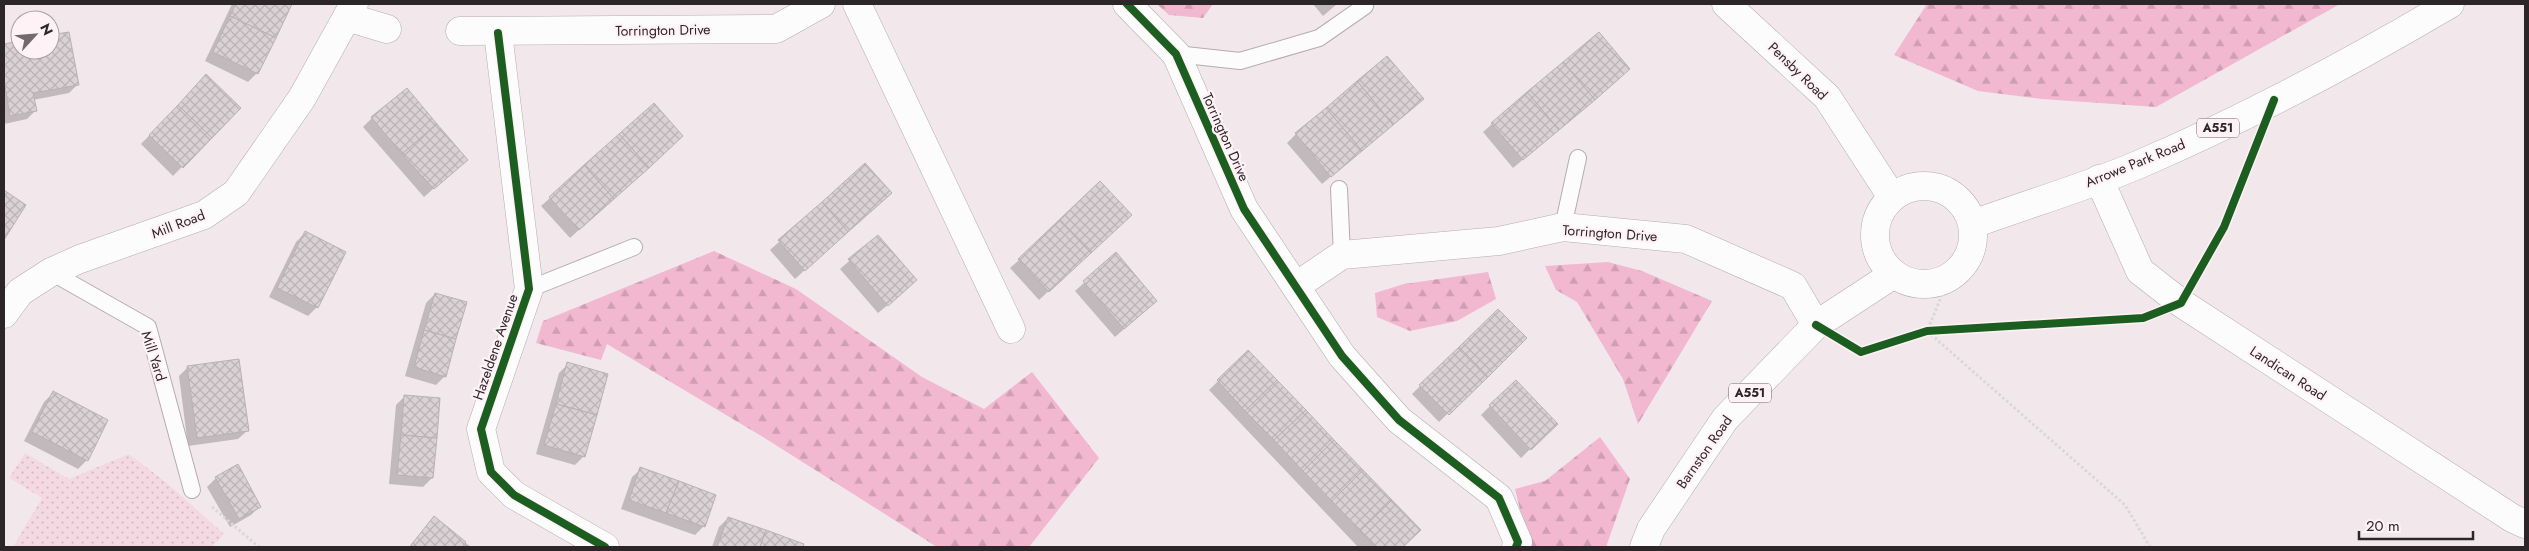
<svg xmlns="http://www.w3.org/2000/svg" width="2529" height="551" font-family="Jost,sans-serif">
  <defs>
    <pattern id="grass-dots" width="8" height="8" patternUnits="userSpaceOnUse" patternTransform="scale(1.25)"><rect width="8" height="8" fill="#f4d9e3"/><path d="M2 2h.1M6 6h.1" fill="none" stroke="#d2bac3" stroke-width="1.8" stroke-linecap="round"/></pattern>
    <pattern id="forest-firs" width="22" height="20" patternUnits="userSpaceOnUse" patternTransform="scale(1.25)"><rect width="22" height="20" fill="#f1b8d0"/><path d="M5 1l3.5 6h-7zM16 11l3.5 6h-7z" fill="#cf9eb3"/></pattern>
    <pattern id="building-cross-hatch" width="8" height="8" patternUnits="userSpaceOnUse" patternTransform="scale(1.25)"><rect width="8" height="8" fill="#d9d1d3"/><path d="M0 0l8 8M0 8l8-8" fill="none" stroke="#bbb3b5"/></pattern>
  </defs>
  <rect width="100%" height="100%" fill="#f2e8eb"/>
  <polygon fill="url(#grass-dots)" points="25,453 69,479 129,454 167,483 224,534 212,547 13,547 42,498 9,478"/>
  <g fill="url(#forest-firs)">
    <polygon points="1157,4 1213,4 1203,18 1169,15"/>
    <polygon points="1927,4 2340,4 2156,107 2042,99 1978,91 1894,55"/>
    <polygon points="714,251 796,289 922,377 984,409 1032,372 1099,458 1029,547 937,547 763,437 607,344 601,360 536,343 543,321"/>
    <polygon points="1608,262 1642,271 1712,301 1638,424 1623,379 1577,302 1556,290 1545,266"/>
    <polygon points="1488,272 1496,299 1457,321 1410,331 1377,317 1375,293 1404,284"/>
    <polygon points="1600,437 1630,479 1606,547 1529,547 1515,489 1545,481"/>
  </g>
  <g fill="#0003">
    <polygon points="232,4 291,4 257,73 248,82 205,61"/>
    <polygon points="1313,4 1337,4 1323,16"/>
    <polygon points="50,37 78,84 69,93 33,100 36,110 27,119 4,124 4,45 20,42 20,50 50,50"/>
    <polygon points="1620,78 1513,168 1483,132 1492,124"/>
    <polygon points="198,85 239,108 173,176 141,144"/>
    <polygon points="1413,108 1322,184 1287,143 1296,134"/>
    <polygon points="372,118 457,168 424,197 363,127"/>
    <polygon points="673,145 570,238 541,206 550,198"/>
    <polygon points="865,165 890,193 795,279 770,250"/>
    <polygon points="1121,224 1039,300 1010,268 1019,260"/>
    <polygon points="305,233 317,307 308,316 269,297 296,242"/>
    <polygon points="878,236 907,289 878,313 840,269"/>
    <polygon points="1116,254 1156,301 1115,337 1075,291"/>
    <polygon points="435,294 445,376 436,385 405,376 426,303"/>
    <polygon points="1498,310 1525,338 1439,422 1412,394"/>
    <polygon points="1248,352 1419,530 1402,547 1358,547 1209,390"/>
    <polygon points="568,364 584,456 575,465 536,454 559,373"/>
    <polygon points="188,367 247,431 238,439 188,446 179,376"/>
    <polygon points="53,393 87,460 78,469 24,441 44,402"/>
    <polygon points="405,396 432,478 423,487 389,484 396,405"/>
    <polygon points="1490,406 1547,433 1521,458 1481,415"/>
    <polygon points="641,469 704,526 695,535 621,509 632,477"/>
    <polygon points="216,478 259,507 251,515 230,527 207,487"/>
    <polygon points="434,518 471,547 409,547"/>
    <polygon points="728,518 802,545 802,547 712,547 719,527"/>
  </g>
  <g fill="url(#building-cross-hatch)" stroke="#b9b1b3">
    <polygon points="236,4 292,4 276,38 230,16"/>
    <polygon points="230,16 276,38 258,74 213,52"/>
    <polygon points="69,32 79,85 33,93 37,111 10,116 4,80 4,44 20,41 20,50 50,50 50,35"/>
    <polygon points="1599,32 1630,69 1595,100 1563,62"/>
    <polygon points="1387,56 1424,99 1393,125 1357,81"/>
    <polygon points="1563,62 1595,100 1559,130 1527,92"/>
    <polygon points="206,74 241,108 212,138 178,105"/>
    <polygon points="1357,81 1393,125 1362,151 1326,108"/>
    <polygon points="407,88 437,124 402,154 371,117"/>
    <polygon points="1527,92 1559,130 1523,160 1491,123"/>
    <polygon points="654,103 683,136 649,168 619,134"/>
    <polygon points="178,105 212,138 183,168 149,135"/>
    <polygon points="1326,108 1362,151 1331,177 1295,133"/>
    <polygon points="437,124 468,160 434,189 402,154"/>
    <polygon points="619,134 649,168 614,199 584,165"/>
    <polygon points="865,163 892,193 848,232 822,202"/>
    <polygon points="584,165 614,199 579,230 549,197"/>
    <polygon points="1100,181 1132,215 1091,253 1059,220"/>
    <polygon points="4,190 26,205 4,240"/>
    <polygon points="822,202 848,232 805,271 778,240"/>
    <polygon points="1059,220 1091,253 1049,292 1018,259"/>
    <polygon points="305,231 346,252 318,308 277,288"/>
    <polygon points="878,235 917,280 888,306 848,259"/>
    <polygon points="1116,252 1157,301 1124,329 1083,281"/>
    <polygon points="435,293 467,302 456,339 424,330"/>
    <polygon points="1498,309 1527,338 1488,377 1459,347"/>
    <polygon points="424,330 456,339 446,377 414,367"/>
    <polygon points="1459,347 1488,377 1449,415 1419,385"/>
    <polygon points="1248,350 1277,380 1245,411 1217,380"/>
    <polygon points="239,359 249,431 197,438 187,366"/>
    <polygon points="567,362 608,374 597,415 556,404"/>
    <polygon points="1277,380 1306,410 1274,440 1245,411"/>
    <polygon points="1516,380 1558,424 1531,450 1489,405"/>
    <polygon points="53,391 108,420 88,461 32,432"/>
    <polygon points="404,395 440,398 437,438 401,435"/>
    <polygon points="556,404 597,415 585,457 544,445"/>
    <polygon points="1306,410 1334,440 1303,471 1274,440"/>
    <polygon points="401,435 437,438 433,478 397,475"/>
    <polygon points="1334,440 1363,470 1332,501 1303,471"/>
    <polygon points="238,464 261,507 239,519 215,477"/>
    <polygon points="640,467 679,481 666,513 629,500"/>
    <polygon points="1363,470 1392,500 1360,531 1332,501"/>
    <polygon points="679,481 716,495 705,527 666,513"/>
    <polygon points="1392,500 1421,530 1403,547 1376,547 1360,531"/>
    <polygon points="434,516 466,542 462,547 414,547 411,545"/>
    <polygon points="728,517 766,530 760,547 717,547"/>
    <polygon points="766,530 804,544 803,547 760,547"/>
  </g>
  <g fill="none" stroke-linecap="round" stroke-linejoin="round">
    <g stroke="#b4acae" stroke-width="18">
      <g id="service">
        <polyline points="1176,54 1240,61 1319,38 1365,6"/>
        <polyline points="1339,189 1342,255"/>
        <polyline points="1563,227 1578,158"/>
        <polyline points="51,272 148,327 192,490"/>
        <polyline points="529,289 634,247"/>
      </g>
    </g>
    <g stroke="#b4acae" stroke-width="29">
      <g id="minor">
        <polyline points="857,4 1011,329"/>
        <polyline points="1127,4 1176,54 1244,209 1342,356 1399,420 1499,498 1518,542 1516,547"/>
        <polyline points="347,17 387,29"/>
        <polyline points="460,31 776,29 821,4"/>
        <polyline points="498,33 529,289 481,429 491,472 514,495 605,547"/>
        <polyline points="2099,179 2140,271 2181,303 2512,518 2525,524"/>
        <polyline points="1296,286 1342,255 1499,241 1563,227 1686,239 1793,286 1816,325"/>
        <polyline points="4,314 20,292 51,272 80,259 204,215 236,193 302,98 354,4"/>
      </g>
    </g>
    <g stroke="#b4acae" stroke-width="29">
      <polyline id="secondary" points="1726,4 1827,97 1892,197"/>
    </g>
    <g stroke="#b4acae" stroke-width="29">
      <g id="primary">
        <circle cx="1924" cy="235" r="49"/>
        <path d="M1973,224C2028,204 2086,187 2140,164C2247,118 2350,63 2450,4"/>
        <polyline points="1644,547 1651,529 1725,419 1816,325 1894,274"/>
      </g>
    </g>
    <g stroke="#dad7d8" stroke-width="3" stroke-dasharray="2.5 2.5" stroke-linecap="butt">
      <polyline points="1950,276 1927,331 2125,505 2150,547"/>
      <polyline points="212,507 259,547"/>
    </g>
    <use href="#service" stroke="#fdfcfc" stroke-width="16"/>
    <use href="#minor" stroke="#fdfcfc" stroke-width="28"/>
    <use href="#secondary" stroke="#fdfcfc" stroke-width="28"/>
    <use href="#primary" stroke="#fdfcfc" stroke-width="28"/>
    <g stroke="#fff2f7" stroke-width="11">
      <g id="cycleway">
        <polyline points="1127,4 1176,54 1244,209 1342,356 1399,420 1499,498 1518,542 1516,547"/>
        <polyline points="498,33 529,289 481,429 491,472 514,495 605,547"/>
        <polyline points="1816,325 1861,352 1927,331 2143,318 2181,303 2224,227 2274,100"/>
      </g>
    </g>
    <use href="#cycleway" stroke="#1b5e20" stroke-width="8"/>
  </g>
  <g text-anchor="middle" stroke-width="4.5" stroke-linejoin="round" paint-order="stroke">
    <g fill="#fff2f7" stroke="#6c6366" stroke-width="1">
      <rect x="2197" y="118.5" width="42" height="19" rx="4"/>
      <rect x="1729" y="383.5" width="42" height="19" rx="4"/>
    </g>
    <g font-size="12" font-weight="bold" fill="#2d2628">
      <text x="2218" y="132">A551</text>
      <text x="1750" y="397">A551</text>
    </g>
    <g font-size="14" fill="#2d2628" stroke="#fff2f7">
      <text transform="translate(663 30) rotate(-1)" y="5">Torrington Drive</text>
      <text transform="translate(1798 71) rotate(44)" y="5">Pensby Road</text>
      <text transform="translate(1226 137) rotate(66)" y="5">Torrington Drive</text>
      <text transform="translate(2135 163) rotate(-22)" y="5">Arrowe Park Road</text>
      <text transform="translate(178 224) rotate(-21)" y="5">Mill Road</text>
      <text transform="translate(1610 233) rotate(4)" y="5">Torrington Drive</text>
      <text transform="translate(495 347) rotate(-71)" y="5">Hazeldene Avenue</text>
      <text transform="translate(154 356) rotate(72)" y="5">Mill Yard</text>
      <text transform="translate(2288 373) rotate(33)" y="5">Landican Road</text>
      <text transform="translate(1704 452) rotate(-55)" y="5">Barnston Road</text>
    </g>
  </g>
  <rect width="2529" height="551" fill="none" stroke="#2d2628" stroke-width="10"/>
  <g transform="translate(35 35) rotate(64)"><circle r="24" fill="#fff2f7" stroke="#aba0a4"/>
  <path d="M0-4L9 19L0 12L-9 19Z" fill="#726a6c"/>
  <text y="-8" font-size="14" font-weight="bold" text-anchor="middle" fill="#2d2628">N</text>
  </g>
  <path d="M2359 531v8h114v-8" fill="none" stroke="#2d2628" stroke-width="2.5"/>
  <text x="2366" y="531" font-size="15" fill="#2d2628" stroke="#fff2f7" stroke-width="4" paint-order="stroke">20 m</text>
</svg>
